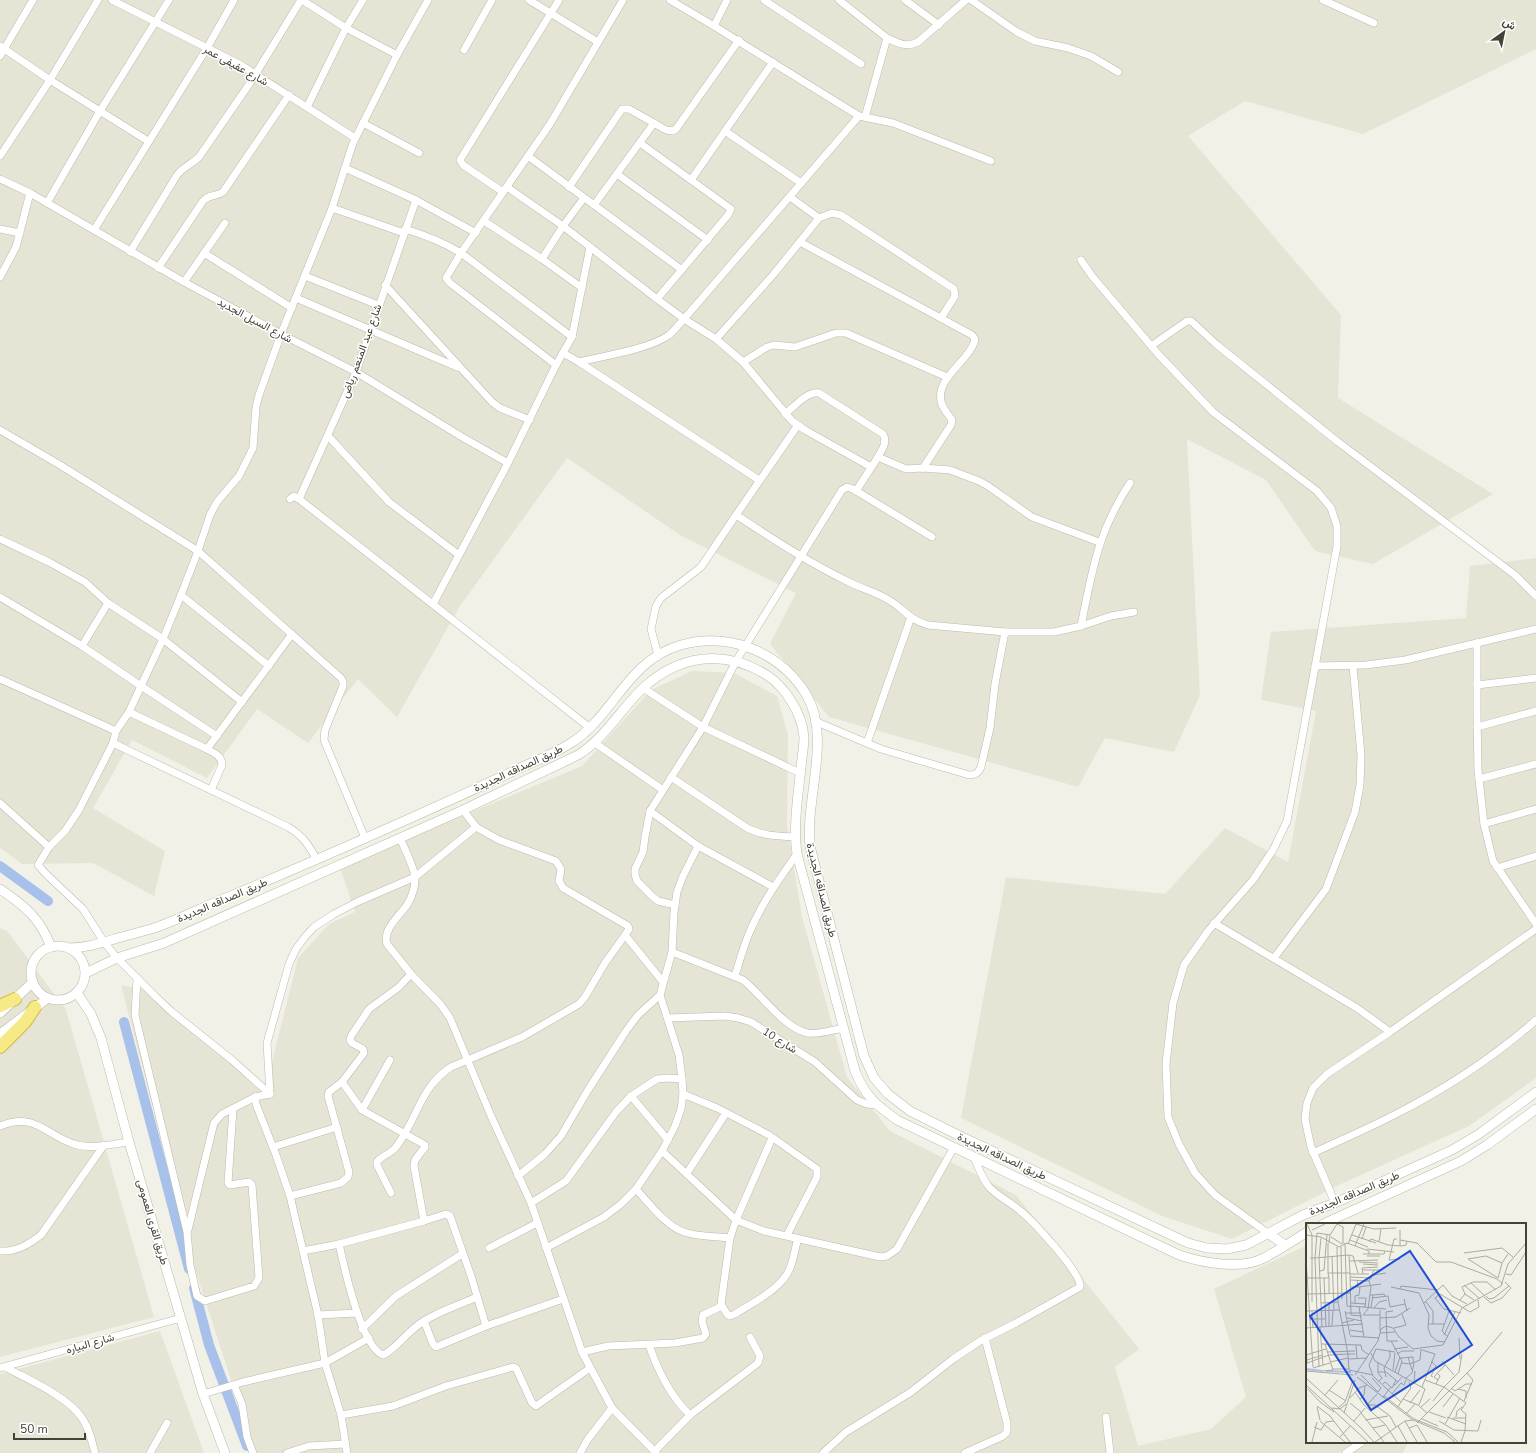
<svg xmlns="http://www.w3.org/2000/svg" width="1536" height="1453" font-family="'Nunito Sans',Vazirmatn,sans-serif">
  <rect width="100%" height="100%" fill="#f2f1e7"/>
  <g fill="#e6e4d5">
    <polygon points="0,0 1536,0 1536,49 1363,134 1245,101 1188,136 1341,315 1338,398 1493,494 1373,564 1315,551 1266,480 1187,439 1200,695 1174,752 1105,738 1078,787 829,717 770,644 796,593 680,535 567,458 460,606 397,717 358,679 308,743 257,709 207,778 132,740 93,808 165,851 154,896 93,863 22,864 0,848"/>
    <polygon points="1536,558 1536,1078 1469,1126 1341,1184 1232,1239 1162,1216 961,1118 1006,877 1165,894 1225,828 1288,862 1316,711 1261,700 1271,632 1466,618 1470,566"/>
    <polygon points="692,671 734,673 777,696 788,735 787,825 802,917 847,1077 890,1131 1016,1195 1139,1349 1115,1367 1138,1446 1211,1429 1246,1397 1214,1289 1307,1245 1307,1442 1408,1442 1403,1453 256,1453 249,1435 193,1263 121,985 146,990 266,1086 298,958 329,924 355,912 340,867 582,766 651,690"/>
    <polygon points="0,928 7,931 66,1010 154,1317 0,1357"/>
    <polygon points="160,1331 204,1453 0,1453 0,1374"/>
  </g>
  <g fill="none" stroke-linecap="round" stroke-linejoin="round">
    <g stroke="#a7c1eb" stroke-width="10">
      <polyline points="0,866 48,901"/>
      <polyline points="124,1022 189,1269"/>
      <polyline points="194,1288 209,1345 247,1446"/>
    </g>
    <g stroke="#bdbaaa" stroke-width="8">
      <g id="minor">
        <polyline points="112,0 241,65 355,138"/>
        <polyline points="302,0 346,28 397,55"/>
        <polyline points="529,0 598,42"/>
        <polyline points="670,0 714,26 727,0"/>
        <polyline points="764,0 861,64"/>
        <polyline points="839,0 887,38 865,117"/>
        <polyline points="905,0 939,25"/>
        <polyline points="971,0 1017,32 1035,41 1068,48 1091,56 1118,72"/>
        <polyline points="1323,0 1374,23"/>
        <polyline points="714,26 859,116 893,123 991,161"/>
        <path d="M887,38C898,43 906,48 918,42L966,0"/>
        <polyline points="0,46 50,80 148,141"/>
        <polyline points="464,50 492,0"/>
        <polyline points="0,56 33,0"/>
        <polyline points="307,107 346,28 363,0"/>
        <polyline points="363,123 419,153"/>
        <polyline points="725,131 801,183"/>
        <polyline points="640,143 731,209 728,215 657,299"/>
        <polyline points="0,156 50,80 98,0"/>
        <polyline points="528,156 682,270"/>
        <polyline points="345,168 416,200 476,233"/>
        <polyline points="617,174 708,240"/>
        <polyline points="0,179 30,193 184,282 281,334 356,372 462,437 508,463"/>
        <polyline points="691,180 773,62"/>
        <polyline points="507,187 563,226 657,299 684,319 716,339 743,362 792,421 805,430 871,467"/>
        <polyline points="569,187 622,109 629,109 666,130 673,131 676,129 739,40"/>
        <polyline points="503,192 463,165 460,160 559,0"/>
        <polyline points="47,203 100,111 169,0"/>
        <polyline points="594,205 654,123"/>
        <polyline points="332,208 404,233"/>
        <polyline points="819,218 832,213 841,215 954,289 955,296 941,318"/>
        <polyline points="484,221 542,259 582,288"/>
        <polyline points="0,229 20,233"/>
        <path d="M405,229C425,235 443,242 461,253L572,337"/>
        <polyline points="94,230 207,48 234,0"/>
        <path d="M800,242L972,335L975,339C971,360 936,377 941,401C942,408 948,414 952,420L951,425L923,468"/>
        <path d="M130,252L177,175C183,167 192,164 199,157L250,83L301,0"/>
        <polyline points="204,253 292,308"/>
        <polyline points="542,259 563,226 584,198"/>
        <polyline points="1081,260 1092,276 1158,354 1213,412 1317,491 1331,508 1337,526 1337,546 1287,821 1273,850 1253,880 1208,931 1184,965 1173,1003 1166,1064 1168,1117 1179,1144 1195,1173 1215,1195 1269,1234"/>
        <path d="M158,268L203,201C209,194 216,197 223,192L289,95"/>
        <polyline points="305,276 378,305"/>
        <polyline points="0,277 16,247 30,193"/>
        <polyline points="184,282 225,223"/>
        <polyline points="385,285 492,402 500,408 530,420"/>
        <polyline points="296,298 457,367"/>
        <polyline points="716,339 773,275 819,218 790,197"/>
        <polyline points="1151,346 1187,321 1191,321 1217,345 1338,442 1515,575 1536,596"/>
        <polyline points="563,353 579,362 759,480"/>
        <path d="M579,362C603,356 650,349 669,335C675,330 679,324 684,319L859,116"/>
        <polyline points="743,362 767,347 774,345 795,347 836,333 846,333 947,377"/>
        <polyline points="556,365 450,283 446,278 461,253 550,124 623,0"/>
        <path d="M785,414C794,407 807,391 819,393L883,434C888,442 882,449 878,457"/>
        <path d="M798,425L736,515C773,539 811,564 851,583C863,589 876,592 887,599C904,608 907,619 928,625L1005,632H1054L1081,626L1111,616L1134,612"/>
        <polyline points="0,430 60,465 198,551 341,678 343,682 343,686 325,730 324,740 365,838"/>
        <polyline points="328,436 389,502 459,555"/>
        <polyline points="856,491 878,457 906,469 923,468 950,470 979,481 988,486 1032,517 1099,542"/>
        <polyline points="290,499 294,496 299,499 590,728"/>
        <polyline points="299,499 356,372 416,200"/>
        <polyline points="0,539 49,562 85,582 108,603 163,639 242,702"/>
        <polyline points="181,595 269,666"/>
        <polyline points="0,597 82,646 141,686 163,639 181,595 198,551 210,515 217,502 239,476 253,448 256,407 259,395 281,334 332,208 353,143 397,55 428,0"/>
        <polyline points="433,604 508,463 556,365 572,337 590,247"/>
        <path d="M1081,626C1092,571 1098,531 1130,483"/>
        <polyline points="1477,643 1477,715 1478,770 1484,824 1493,861 1536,924"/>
        <polyline points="82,646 108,603"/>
        <polyline points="658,655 651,629 656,606 661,598 701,567 736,515"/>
        <polyline points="1315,666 1366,665 1405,660 1536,629"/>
        <polyline points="0,679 116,731"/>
        <polyline points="1477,685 1536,678"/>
        <polyline points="643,688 703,727 800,773"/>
        <path d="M129,712L207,749C214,753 222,756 222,765L211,790"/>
        <path d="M817,722L881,749L969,775C976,775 978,773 981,767L990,728L995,684L1005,632"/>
        <polyline points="1477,727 1536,711"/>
        <polyline points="217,736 141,686 129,712 116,731 113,743 79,810 65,831 49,847 38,865 46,874 83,909 104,942 117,958 157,998 172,1012 232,1060 270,1094"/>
        <path d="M113,743L288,827C303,836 308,844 317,860"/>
        <polyline points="595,743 663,790"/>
        <polyline points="867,743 911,617"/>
        <polyline points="207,749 292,634"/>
        <path d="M671,777L747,828C764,836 776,836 795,837"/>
        <polyline points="1479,779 1536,764"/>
        <polyline points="0,803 49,847"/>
        <polyline points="463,810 476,827"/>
        <polyline points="650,811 645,837 643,852 635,869 635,874 637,881 653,897 658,901 675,905"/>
        <polyline points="1484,824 1536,809"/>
        <path d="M400,838C404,847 415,869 415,878C415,888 412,897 407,905C400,915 382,930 387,944L411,974L441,1005L450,1018L491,1116L531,1203L582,1352L612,1408L656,1453"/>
        <polyline points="1497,868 1536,856"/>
        <polyline points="773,887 698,846 650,811 703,727 736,661 842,490 847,487 853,489 932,537"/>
        <polyline points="1214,923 1357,1008 1390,1032"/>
        <path d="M672,952L743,980C762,995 783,1027 807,1033C818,1035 833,1030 844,1028"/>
        <polyline points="1274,958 1326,889 1355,812 1360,785 1361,755 1353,666"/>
        <path d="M735,976C740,960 744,944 751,929C763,901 780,878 797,854"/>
        <polyline points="137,978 135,1015 187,1232 190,1265 197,1296 205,1301 254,1286 259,1278 252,1185 249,1182 230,1185 228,1183 233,1109"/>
        <polyline points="668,1018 725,1016 738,1018 751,1022 815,1062 857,1100 867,1104 876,1105"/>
        <polyline points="342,1082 362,1110 425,1145 425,1147 415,1160 414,1166 424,1221 446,1214 450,1216 471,1276 486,1326"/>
        <polyline points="683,1094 717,1108 769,1135 817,1169 817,1177 787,1235"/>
        <polyline points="631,1096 668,1140"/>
        <polyline points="362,1110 390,1060"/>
        <path d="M0,1126C36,1111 47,1137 77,1145C93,1149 113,1144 129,1142"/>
        <path d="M772,1138L736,1220L730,1238L721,1304L727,1314L730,1316L735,1314C752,1303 782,1289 790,1268C794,1259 795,1248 798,1238"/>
        <polyline points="273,1147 337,1127"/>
        <polyline points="662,1151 736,1220 764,1231 880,1257 887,1256 897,1249 954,1147"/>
        <path d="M1313,1153C1341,1140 1369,1128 1396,1114C1445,1089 1495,1056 1536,1020"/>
        <polyline points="687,1173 726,1113"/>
        <polyline points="518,1176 545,1154 561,1136 588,1090 626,1031 638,1015 660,995"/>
        <path d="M636,1189C648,1202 667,1227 684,1232C698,1237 715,1236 730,1238"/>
        <path d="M391,1193L377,1165V1162C382,1155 391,1154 396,1147C418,1119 419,1088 451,1067L522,1037L579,1004L585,997L605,963L625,935"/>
        <polyline points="290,1196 341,1183 348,1177 349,1172 328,1096 329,1092 342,1082 364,1053 363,1049 352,1043 350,1040 351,1036 369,1009 399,987 411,974"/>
        <polyline points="531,1203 566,1181 616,1112 631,1096 657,1079 668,1078 682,1079"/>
        <polyline points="1335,1203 1311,1147 1305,1119 1307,1103 1313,1088 1327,1074 1390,1032 1536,929"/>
        <polyline points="188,1230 214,1123 222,1114 255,1097"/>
        <polyline points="339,1244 424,1221"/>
        <polyline points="489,1248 537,1223"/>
        <polyline points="546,1248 604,1217 621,1204 636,1189 662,1151 675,1126 681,1109 683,1094 682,1079 679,1055 660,995 672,952 674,912 677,892 683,876 698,846"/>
        <path d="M0,1251C16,1252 28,1245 41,1235L104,1145"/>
        <path d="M303,1251L339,1244C344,1266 361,1347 383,1355C396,1349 408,1331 421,1323C436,1312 459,1305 477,1297"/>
        <polyline points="318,1315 357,1313"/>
        <polyline points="424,1321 433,1344 436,1347 486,1326 563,1299"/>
        <polyline points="362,1329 396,1296 462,1254"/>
        <path d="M649,1345C658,1371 670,1396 690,1415"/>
        <polyline points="582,1352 608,1346 675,1343 703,1338 706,1334 702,1322 703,1315 722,1306"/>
        <path d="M5,1367C29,1380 67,1396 82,1418C89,1428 92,1441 95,1453"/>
        <polyline points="0,1368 181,1318"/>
        <polyline points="234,1385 242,1404 247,1437 253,1453"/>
        <polyline points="203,1394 243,1382 325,1363 369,1338"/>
        <polyline points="341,1415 393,1406 446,1386 513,1367 516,1368 532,1403 536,1406 590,1368"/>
        <polyline points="1106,1417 1110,1453"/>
        <polyline points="655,1451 690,1415 758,1363 760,1356 750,1337"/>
        <polyline points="150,1453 167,1423"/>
        <polyline points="287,1453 309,1446 345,1444"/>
        <polyline points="347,1453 341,1415 325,1363 318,1315 290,1196 276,1155 256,1104 255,1097 270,1094 267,1043 289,964 296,949 304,938 314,927 334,914 357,902 415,877 476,827 499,840 556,861 561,869 559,881 563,888 628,926 629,929 625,935 663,982"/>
        <polyline points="580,1453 588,1439 612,1408"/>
        <path d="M823,1453L846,1432L911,1392L953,1359L980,1341L1016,1323L1080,1287C1083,1274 1030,1218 1018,1209C1009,1201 997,1196 989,1187C982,1179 978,1166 974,1157"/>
        <polyline points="965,1453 1003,1436 1007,1432 1007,1423 985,1338"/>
        <polyline points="1346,1453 1362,1442"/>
      </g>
    </g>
    <g stroke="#bdbaaa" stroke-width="10">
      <g id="tertiary">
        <path d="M0,889C25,906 40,918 51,947"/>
        <circle cx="58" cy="973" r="27"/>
        <path d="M69,948C86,948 101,943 118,938C129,935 140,932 151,929C173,922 195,911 216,902C282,875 348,846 413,817C449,801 486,784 522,767C538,760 555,753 571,743C614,716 627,660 681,645C729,632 779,651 806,694C832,737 805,798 810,846L864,1056L874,1078L888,1094L910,1111L960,1136L1188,1243L1207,1248L1227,1249L1246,1245L1303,1215L1335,1203L1452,1150L1479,1134L1536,1092"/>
        <path d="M86,973L117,958L164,943L463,810L578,755C605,738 620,710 643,688C679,655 723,649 765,674C785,686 802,713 804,737C804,746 802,757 801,767C798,796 793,826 797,854L855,1071C865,1096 876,1105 897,1120L1179,1255C1203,1263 1241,1270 1264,1258C1279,1250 1293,1241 1307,1232"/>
        <polyline points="77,993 91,1014 101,1038 129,1142 203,1394 225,1453"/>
        <polyline points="0,1013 33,982"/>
        <polyline points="0,1034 48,998"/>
        <polyline points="1323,1224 1461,1161 1487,1145 1536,1109"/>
        <polyline points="1269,1234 1285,1245"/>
      </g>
    </g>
    <g stroke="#d2bb41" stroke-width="14">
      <g id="trunk">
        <polyline points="0,1006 15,999"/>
        <polyline points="0,1047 25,1022 35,1007"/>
      </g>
    </g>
    <use href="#minor" stroke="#fff" stroke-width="7"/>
    <use href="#tertiary" stroke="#fff" stroke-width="9"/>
    <use href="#trunk" stroke="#f5ea86" stroke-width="12"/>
  </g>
  <g text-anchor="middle" stroke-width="3" stroke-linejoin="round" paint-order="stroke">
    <g font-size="11" fill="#444236" stroke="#fff">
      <text transform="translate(236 65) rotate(29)" y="4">شارع عفيفى عمر</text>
      <text transform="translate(255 320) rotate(28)" y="4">شارع السيل الجديد</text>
      <text transform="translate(361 351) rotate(-70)" y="4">شارع عبد المنعم رياض</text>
      <text transform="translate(518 768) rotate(-25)" y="4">طريق الصداقه الجديدة</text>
      <text transform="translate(822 890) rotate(76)" y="4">طريق الصداقه الجديدة</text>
      <text transform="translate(222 900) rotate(-23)" y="4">طريق الصداقه الجديدة</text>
      <text transform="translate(780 1040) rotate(32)" y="4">شارع 10</text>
      <text transform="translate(1002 1156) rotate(25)" y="4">طريق الصداقه الجديدة</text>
      <text transform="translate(1354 1193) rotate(-23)" y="4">طريق الصداقه الجديدة</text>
      <text transform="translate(153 1222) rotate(74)" y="4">طريق القرى العمومى</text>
      <text transform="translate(90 1343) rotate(-16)" y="4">شارع البياره</text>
    </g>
  </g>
  <g transform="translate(1306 1223)">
    <rect width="220" height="220" fill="#f2f1e7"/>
    <path fill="none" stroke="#a7c1eb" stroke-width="2" d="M0,146L16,148M20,148L45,149"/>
    <path fill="none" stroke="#acaba0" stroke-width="1" d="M1,1L6,12V79M31,1L37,4V21M50,1L68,6L90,5M6,7L19,1M0,12L15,14L33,24L41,20L63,28V31M24,12L31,1M46,12L70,20M25,14L36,21M15,15L13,35L15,80L32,79M56,16L60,4M91,16H88L83,37L94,36M44,17L62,24M94,17L111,20L130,39H145L191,56L197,61M63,19L65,16L82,22L96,23L100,22L101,18M73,19L75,6M22,20V50M39,20L41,83L45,84M42,21L50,1M49,23L58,1M94,23V7M35,24L36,76M61,26L88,29M158,30L196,25L207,34M57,31H78L79,28M43,32L47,33L52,50M61,33H74M26,34L28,87M4,35H9L11,10L24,12L23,20M0,36L7,144M44,38L72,37M53,39L72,40M57,41L72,42M56,47H74M14,48L18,47L21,11M44,51H63M57,51L56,45L72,44M200,51L205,52L220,29M67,52L80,50M44,54L66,55M1,55H23L22,50H44L45,92L56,93M18,55L20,104M23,55V71M192,55L162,36L180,33L196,40M192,55L196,40L202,31M44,57L63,58L65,64M63,58L68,47M165,60L179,73M158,62L174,76M44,64H52L51,57M52,64L75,61M85,64L113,70L123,92L122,105L125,113L131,118L139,119M94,66L95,63L132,67M1,71L45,70M159,71L156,64L167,59H181L190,67M64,72H67L65,84M67,72L78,71L79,73M180,73L183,76L188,75L203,63M178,74L185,80L196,75L205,65L199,59M52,75H60L59,84M66,75L82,73L84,84M129,75L134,71L164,89L173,84L172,77M129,75L138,86L155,90M98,76L101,88M154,77L159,71L168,77M120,79L127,88V101M15,80L16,104M45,80L60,81M118,80L137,62L146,73L161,81M49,81V73L53,72L54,64M45,83L80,86M53,84L58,114M84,84L99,81M68,85L73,79L81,77M74,87V95L90,94L104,85M0,88L33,87M6,88L7,105M39,88L44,112M87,88L80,89L81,118H92M40,90H55M57,92L62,86L65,64M57,92H74M41,95L56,98M74,95V108M3,96H19M36,100L48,97M122,101H138M26,103L27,87M14,104L17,142M23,104V80M0,105L57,101M88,105L100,102L96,91M44,107L57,109M74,110L89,109M138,112L149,89M44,113L73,115M142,114L136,108L143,88M153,115L154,136M85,118L96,138L92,151M0,121L1,141M16,121L55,122L56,127L63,132M50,122L51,135M88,126L102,124M21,129L49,128M89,129L70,126L63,142L67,153L95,179L92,184M65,130L69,138L119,166L113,182M49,131H42L43,147L67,152M91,131L96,128H108M0,132L20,126M23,132L42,131L32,79L31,24M102,134L106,147M95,135L107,134V140M43,136L61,135M1,137L17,132M125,138L130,143L125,153L127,154M136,138L148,152M24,139L42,135M72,139V150L76,155L73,158M1,140L23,132M96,140L104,141L114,137L115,126M13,144L9,35L43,32L44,50M7,145L24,140M27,146H43M87,147L89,130M0,148L47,152M16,148L27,147L19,121M72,149H80L92,159M89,149L94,134M49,152L72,118L75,106L80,103L87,105L93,114L107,126L137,122L156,85L195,63L202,41L220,20M55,152L72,169L75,165L66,155M51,154L107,197L138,210L149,219M80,154L78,145L84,134V127M1,156L54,204L68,219M99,156L106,150L108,140M119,157L138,164L160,180L155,187L160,191L159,208L155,219M132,157L128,154L139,142M108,160L109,148M77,161L79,159L86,165L90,157M87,161L89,162L96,154M130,161L134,153L131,150M0,162L62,219M116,164L129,131L116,127M138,164L153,149L156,131M145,165L149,168L160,161H166M2,166L14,179L28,189M152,166L160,168V175M23,167L40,178M49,169L58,182L79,201L91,219M86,171L95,160L98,162L100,157M19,172L32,157M78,173L108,196L141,209L152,219M77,174L85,164M44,175L53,165L61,162M54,176L58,172L59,163M97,176L105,165L103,159M127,178L138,164M158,178L167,157L161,150M95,179L97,176L112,182L121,190M44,180L55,189M104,180L114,167M62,181L71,171M62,182H69L84,193L90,204M11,183L24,193L44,219M11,184L14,197M115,184L124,176M137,184L147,171M26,185L34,186L40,181M32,185L39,179L47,157M123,189L140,195M38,190L49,157M55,190L78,219M101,190L109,181M141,194L160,201M150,194L151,188L156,184M147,195H160M116,196L132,203M59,197L82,193M14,198L39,219M48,198L59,185M99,198L111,219M133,198L148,207L172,208L175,197M111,200L165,146L196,109M139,201L154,175M92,203L101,219M8,204L15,207L20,199L28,198M67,205L79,202M103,205L111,202L121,219M34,214L44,203M6,219L11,199M69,219L99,198L107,197"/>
    <path fill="#1d4ed8" fill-opacity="0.15" stroke="#1d4ed8" stroke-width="2" d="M104,28L166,122L65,187L4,93Z"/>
    <rect width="220" height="220" fill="none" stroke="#444236" stroke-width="2"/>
  </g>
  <g transform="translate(1504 32) rotate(33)" stroke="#ffffff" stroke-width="3" paint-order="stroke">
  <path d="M0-3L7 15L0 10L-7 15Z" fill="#444236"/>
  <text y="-6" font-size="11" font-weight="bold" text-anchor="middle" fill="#444236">ش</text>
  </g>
  <path d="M14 1433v6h71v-6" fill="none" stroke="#444236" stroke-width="2"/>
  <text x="20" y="1433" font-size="12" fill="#444236" stroke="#ffffff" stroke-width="3" paint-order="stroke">50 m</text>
</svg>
